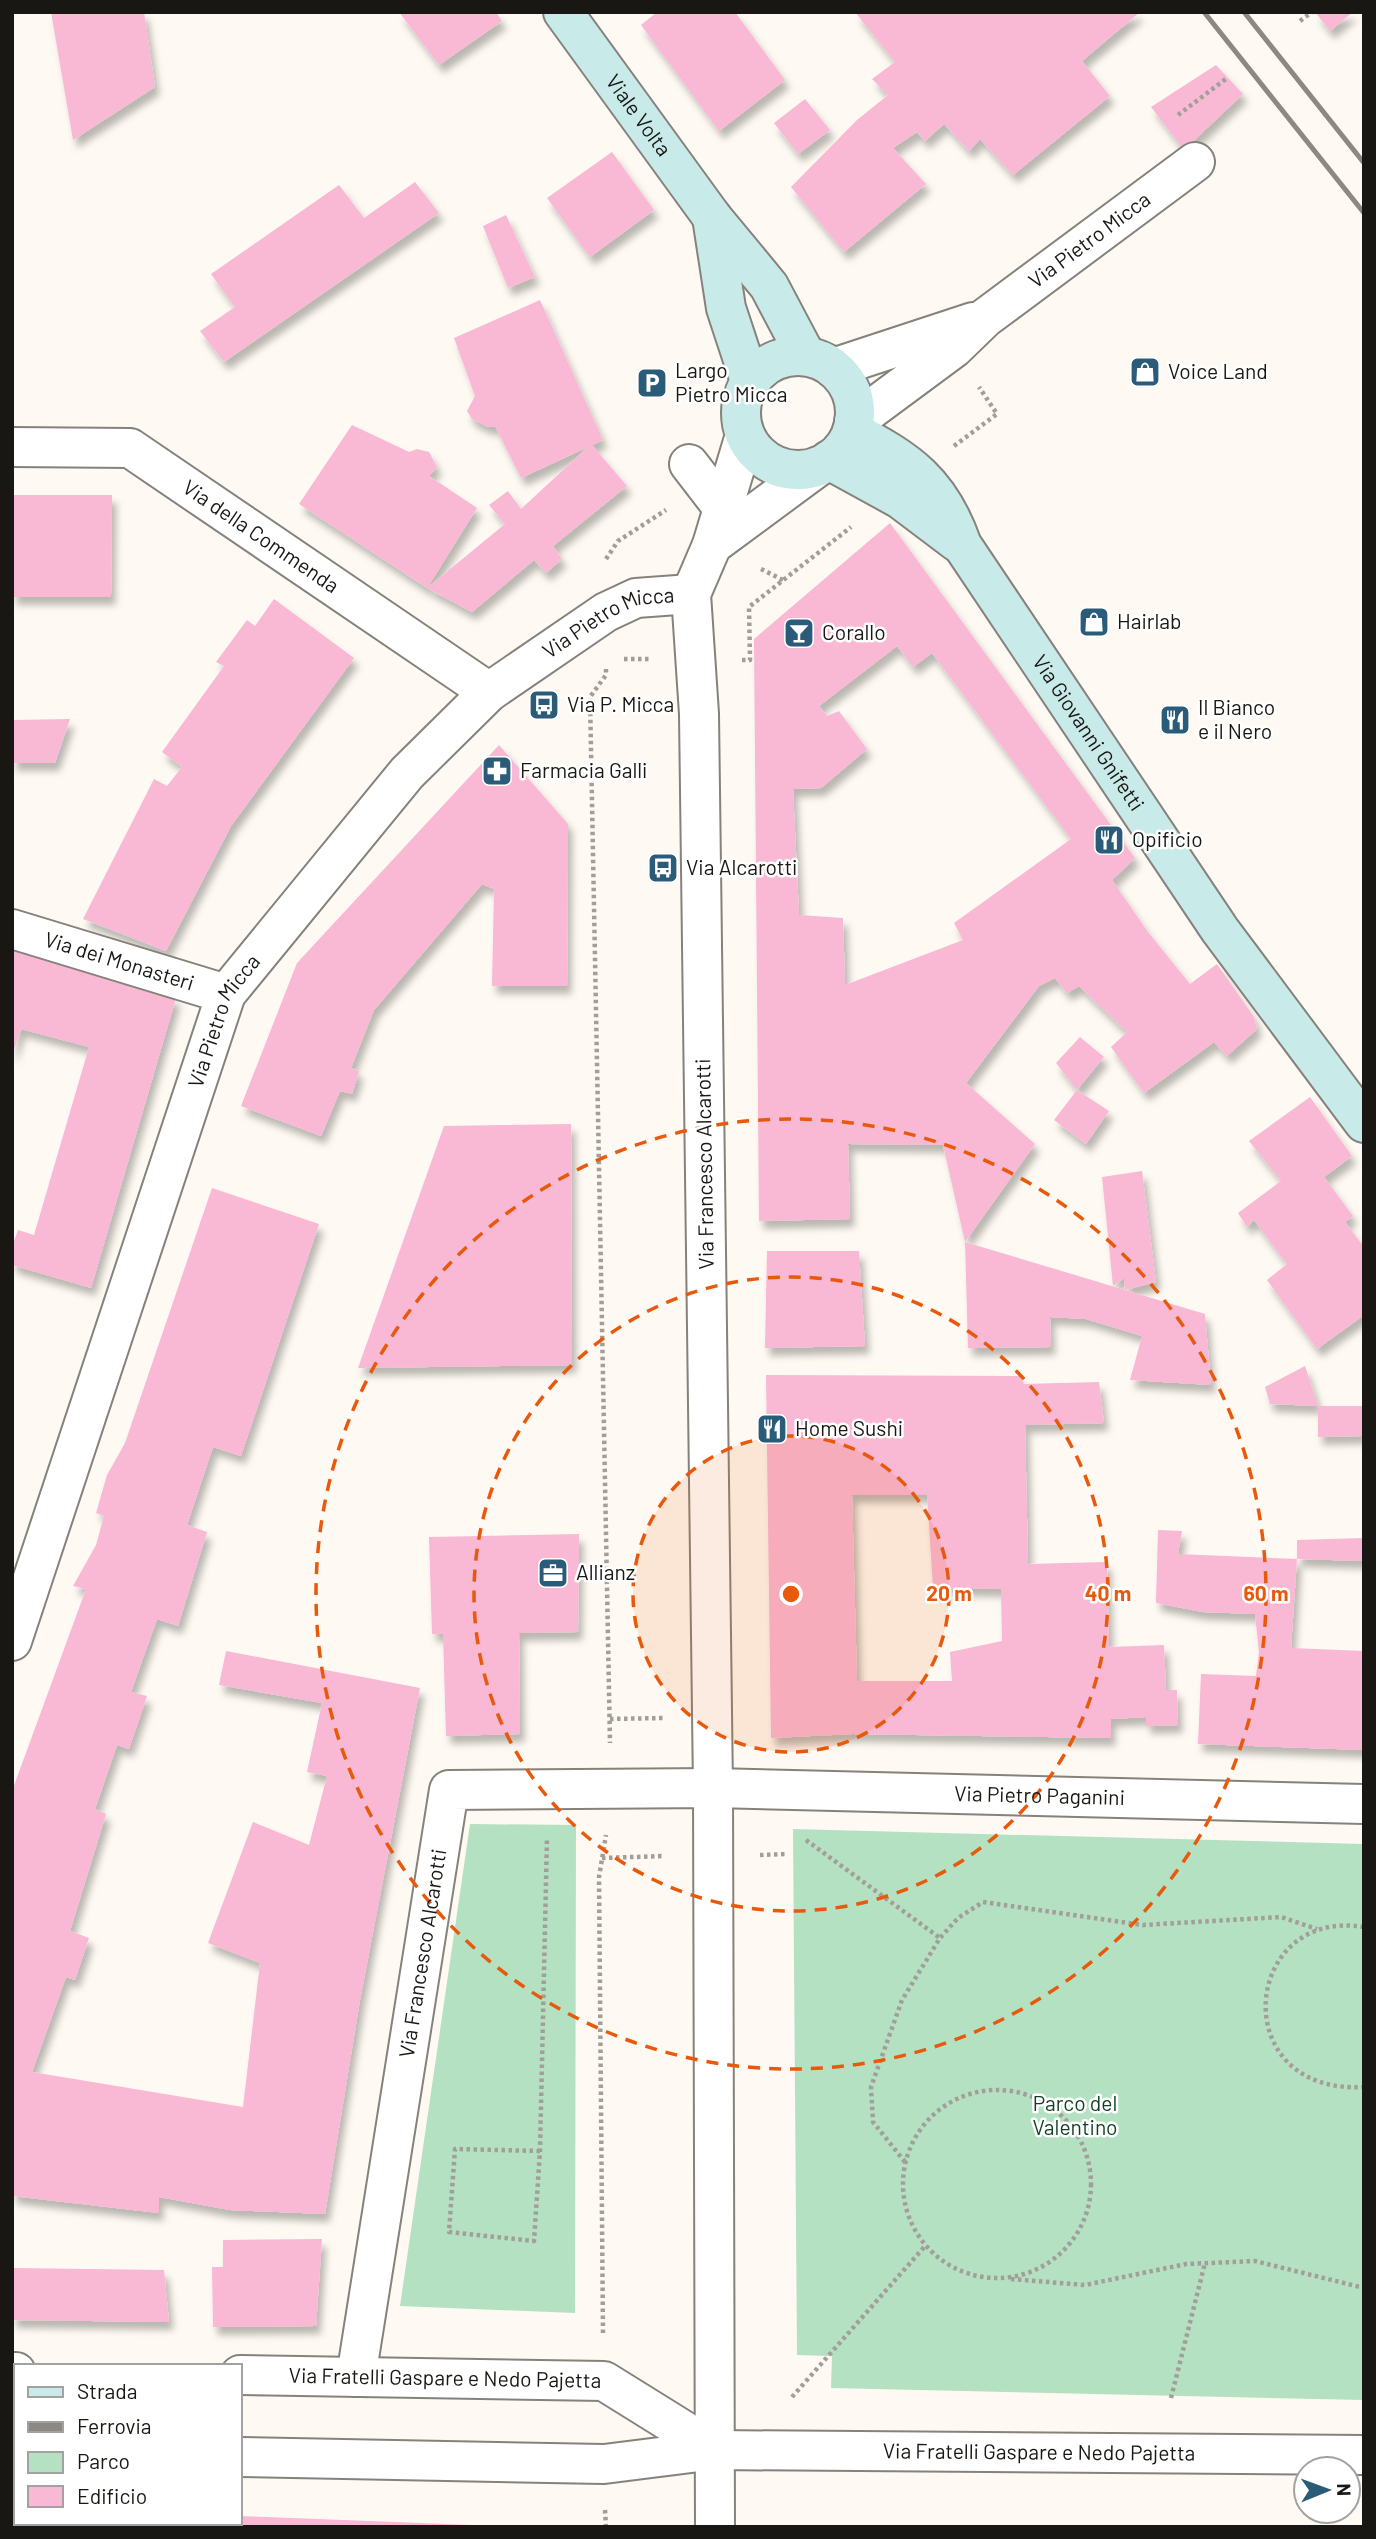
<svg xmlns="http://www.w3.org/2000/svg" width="1376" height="2539" font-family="Barlow,sans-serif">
  <defs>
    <filter id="shadow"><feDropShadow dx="4.5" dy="8" stdDeviation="3.5" flood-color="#0004"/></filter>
  </defs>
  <rect width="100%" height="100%" fill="#fef9f2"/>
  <g fill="#b4e1c2">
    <polygon points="470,1824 576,1825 575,2313 400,2306"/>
    <polygon points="793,1829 1364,1844 1364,2400 831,2388 832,2356 797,2355"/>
  </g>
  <g fill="#f9b8d3" fill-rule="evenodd" filter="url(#shadow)">
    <polygon points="51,12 144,12 155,87 73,140"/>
    <polygon points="399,12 496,12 502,21 439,65"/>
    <polygon points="657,12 735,12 785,80 719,131 641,25"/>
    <polygon points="855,12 1140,12 1082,61 1110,96 1013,175 980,139 969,151 944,124 925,141 917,132 893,148 926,184 844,252 791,187 857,120 888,95 872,79 895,62"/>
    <polygon points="1315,12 1353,12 1330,31"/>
    <polygon points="1216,65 1243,94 1184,150 1151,107"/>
    <polygon points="805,99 830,130 798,154 774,123"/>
    <polygon points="612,152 654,210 590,257 547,198"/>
    <polygon points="415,182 439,213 224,362 200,331 235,307 211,274 339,185 364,218"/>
    <polygon points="506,215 535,277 508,288 483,226"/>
    <polygon points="540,300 603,440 521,478 495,426 488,427 472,419 467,411 475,396 454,338"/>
    <polygon points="352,425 409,452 417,449 429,452 437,467 429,476 477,508 427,588 505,524 489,505 508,491 521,509 591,444 627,486 553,546 562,559 546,573 534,560 472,612 427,588 299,504"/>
    <polygon points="12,495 112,495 111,597 12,597"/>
    <path d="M890,523L1135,858L1112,880L1148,932L1190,984L1217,964L1254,1017L1257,1029L1227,1056L1214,1042L1144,1093L1111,1047L1127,1032L1079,986L1067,993L1055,978L1039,986L966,1083L1035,1144L965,1242L943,1145L848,1144L850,1219L759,1221L754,639ZM897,646L913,667L932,653L1071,839L954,923L963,940L845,985L843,918L799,915L793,789L821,788L867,749L839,711L827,716L819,706Z"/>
    <polygon points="274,599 354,658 231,826 166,951 83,919 154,779 167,786 182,767 162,752 224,666 216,662 247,620 255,626"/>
    <polygon points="70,719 55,763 12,763 12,720"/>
    <polygon points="499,745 568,824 567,986 492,986 494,889 482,884 374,1010 351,1068 359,1071 352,1094 340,1091 321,1136 241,1106 297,963"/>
    <polygon points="12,949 176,998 91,1288 12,1265 12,1247 18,1230 34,1235 89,1047 21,1029 12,1056"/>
    <polygon points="1080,1037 1104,1057 1077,1090 1109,1111 1086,1144 1054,1120 1077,1090 1056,1063"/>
    <polygon points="1310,1097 1352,1156 1324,1177 1353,1216 1345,1222 1364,1247 1364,1315 1317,1349 1267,1280 1287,1264 1254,1220 1247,1227 1238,1213 1281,1181 1249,1141"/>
    <polygon points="571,1124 572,1365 358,1368 444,1126"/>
    <polygon points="1142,1171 1156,1282 1125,1290 1124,1278 1113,1286 1102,1177"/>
    <polygon points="212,1188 319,1224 241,1456 213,1447 187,1525 207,1532 178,1626 157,1619 131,1692 147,1696 129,1749 117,1745 95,1809 106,1814 70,1931 89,1938 75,1980 66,1977 32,2072 243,2107 260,1963 208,1943 253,1822 309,1845 327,1776 307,1772 322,1703 219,1685 226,1651 420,1688 360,2000 325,2214 230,2210 159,2197 159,2213 12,2196 12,1791 86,1589 73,1586 96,1545 104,1516 96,1513 107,1475 125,1443"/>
    <polygon points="965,1242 1205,1314 1211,1385 1130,1380 1142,1336 1086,1319 1050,1317 1051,1347 968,1348"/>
    <polygon points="767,1251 859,1251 865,1346 765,1348"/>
    <polygon points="1305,1366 1318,1406 1270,1404 1265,1387"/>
    <path d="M766,1375L1020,1376L1024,1384L1099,1382L1104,1423L1025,1425L1028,1564L1107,1562L1109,1647L1164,1645L1166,1690H1177L1178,1725L1146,1726V1717L1111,1719V1738L853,1734L771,1738ZM852,1495H927L933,1588L1001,1589L1002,1641L950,1652L952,1681H857Z"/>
    <polygon points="1318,1406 1362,1406 1362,1436 1318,1437"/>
    <polygon points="1158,1530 1182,1531 1178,1554 1297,1559 1291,1648 1364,1651 1364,1750 1198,1744 1201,1674 1256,1676 1259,1652 1255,1614 1203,1612 1156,1603"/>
    <polygon points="579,1534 578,1632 519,1633 520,1734 446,1736 443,1634 432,1634 429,1537"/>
    <polygon points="1364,1538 1364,1561 1297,1559 1297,1540"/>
    <polygon points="322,2239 316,2326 213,2327 212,2267 223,2267 223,2240"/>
    <polygon points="12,2268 164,2270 169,2322 12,2320"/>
    <polygon points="240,2516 472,2525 472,2527 207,2527 207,2523 240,2523"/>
    <polygon points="12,2520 16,2523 121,2523 121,2527 12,2527"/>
  </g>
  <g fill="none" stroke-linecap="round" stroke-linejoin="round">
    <g stroke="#86827b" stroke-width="42">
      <g id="street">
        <polyline points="833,368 973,322"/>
        <path id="s1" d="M854,422L954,348L985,318L1195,162"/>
        <path id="s2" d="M12,447L130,448L489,692"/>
        <polyline points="689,464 723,508"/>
        <polyline points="712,545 819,466"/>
        <path id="s3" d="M12,929L226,994"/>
        <path id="s4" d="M12,1641L226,994L407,773L489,692L606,612L636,598L691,594"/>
        <polyline points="12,2372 16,2372"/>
        <path id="s5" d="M240,2375L604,2381L715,2450"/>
        <path id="s6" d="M356,2377L449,1790L713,1788L1364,1804"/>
        <polyline points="12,2452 16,2452"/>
        <path id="s7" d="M240,2457L604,2464L715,2450L1364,2455"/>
        <polyline points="715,2527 713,1788 699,714 691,594 712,545 745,435"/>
      </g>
    </g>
    <g stroke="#86827b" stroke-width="42">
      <g id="secondary">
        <path id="s8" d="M563,12L712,217L769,286L806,356"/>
        <polyline points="712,217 726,308 750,381"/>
        <circle cx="798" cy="413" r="57"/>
        <path id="s9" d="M852,431C909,461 940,482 962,545L1220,930L1364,1123"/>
        <polyline points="829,460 900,499 957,542"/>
      </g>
    </g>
    <g stroke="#a29e99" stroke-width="4.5" stroke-dasharray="3.5 3.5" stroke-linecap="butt">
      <polyline points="1300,21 1312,12"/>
      <polyline points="1178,115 1227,78"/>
      <polyline points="954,446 997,414 979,387"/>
      <polyline points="606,559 618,541 666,510"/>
      <polyline points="761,569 783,580"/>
      <polyline points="624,659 650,659"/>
      <polyline points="742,660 750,660 749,607 851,527"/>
      <polyline points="606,669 606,675 590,697 610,1743"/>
      <polyline points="610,1719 665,1718"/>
      <polyline points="806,1840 940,1938"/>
      <polyline points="760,1855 788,1854"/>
      <polyline points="602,1858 665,1856"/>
      <path d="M1364,1927C1241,1907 1225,2095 1364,2087"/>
      <circle cx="997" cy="2184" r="94"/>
      <polyline points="540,2151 455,2149 449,2232 534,2241 540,2151 547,1837"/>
      <polyline points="905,2162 873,2122 871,2087 902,2000 940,1938 958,1918 983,1902 1143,1925 1281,1917 1317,1929"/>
      <polyline points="1011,2279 1085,2285 1186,2264 1255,2261 1364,2288"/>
      <polyline points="603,2333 599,1877 606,1835"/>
      <polyline points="792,2397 926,2245"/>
      <polyline points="1171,2398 1205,2263"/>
      <polyline points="605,2510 606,2527"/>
    </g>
    <use href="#street" stroke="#fff" stroke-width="38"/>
    <use href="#secondary" stroke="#c8eae8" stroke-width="38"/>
    <g stroke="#8c8883" stroke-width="5">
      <polyline points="1204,12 1364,213"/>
      <polyline points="1244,12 1364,163"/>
    </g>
  </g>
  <circle cx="791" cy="1594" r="158" fill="#e8590c" fill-opacity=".12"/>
  <g fill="none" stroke="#e8590c" stroke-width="3.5" stroke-dasharray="12 9">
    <circle cx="791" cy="1594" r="158"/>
    <circle cx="791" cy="1594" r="317"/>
    <circle cx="791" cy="1594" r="475"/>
  </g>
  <defs>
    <g id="shop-square" transform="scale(1.575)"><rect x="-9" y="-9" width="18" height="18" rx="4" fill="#2a5c79" stroke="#fff"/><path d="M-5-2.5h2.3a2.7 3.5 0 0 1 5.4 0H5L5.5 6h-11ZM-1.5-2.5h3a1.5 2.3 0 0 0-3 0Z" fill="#fff"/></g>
    <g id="parking-square" transform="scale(1.575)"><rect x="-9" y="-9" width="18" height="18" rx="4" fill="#2a5c79" stroke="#fff"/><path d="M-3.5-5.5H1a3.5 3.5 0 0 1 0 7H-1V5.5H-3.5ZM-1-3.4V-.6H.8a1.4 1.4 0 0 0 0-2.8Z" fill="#fff"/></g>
    <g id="bar-square" transform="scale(1.575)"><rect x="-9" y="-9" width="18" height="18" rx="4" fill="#2a5c79" stroke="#fff"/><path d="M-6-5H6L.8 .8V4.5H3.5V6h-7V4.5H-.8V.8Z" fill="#fff"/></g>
    <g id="bus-square" transform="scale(1.575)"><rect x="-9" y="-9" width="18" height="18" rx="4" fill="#2a5c79" stroke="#fff"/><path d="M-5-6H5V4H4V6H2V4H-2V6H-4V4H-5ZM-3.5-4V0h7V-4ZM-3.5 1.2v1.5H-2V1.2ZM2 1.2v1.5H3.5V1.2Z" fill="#fff"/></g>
    <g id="restaurant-square" transform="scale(1.575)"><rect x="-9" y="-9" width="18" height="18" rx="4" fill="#2a5c79" stroke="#fff"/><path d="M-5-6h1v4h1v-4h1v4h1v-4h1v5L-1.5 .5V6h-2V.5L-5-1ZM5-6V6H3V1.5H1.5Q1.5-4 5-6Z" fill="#fff"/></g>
    <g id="pharmacy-square" transform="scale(1.575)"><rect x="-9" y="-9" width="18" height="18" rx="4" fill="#2a5c79" stroke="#fff"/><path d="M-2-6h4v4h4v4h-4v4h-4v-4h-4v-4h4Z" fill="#fff"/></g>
    <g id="office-square" transform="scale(1.575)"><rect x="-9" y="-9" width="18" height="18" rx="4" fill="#2a5c79" stroke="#fff"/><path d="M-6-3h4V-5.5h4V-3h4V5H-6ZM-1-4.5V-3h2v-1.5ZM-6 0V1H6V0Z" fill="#fff"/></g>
  </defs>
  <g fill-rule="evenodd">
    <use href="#shop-square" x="1145" y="372"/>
    <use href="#parking-square" x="652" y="383"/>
    <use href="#shop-square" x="1094" y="622"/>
    <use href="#bar-square" x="799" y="633"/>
    <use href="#bus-square" x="544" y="705"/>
    <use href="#restaurant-square" x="1175" y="720"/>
    <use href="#pharmacy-square" x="497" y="771"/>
    <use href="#restaurant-square" x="1109" y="840"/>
    <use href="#bus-square" x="663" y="868"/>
    <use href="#restaurant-square" x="772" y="1429"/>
    <use href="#office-square" x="553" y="1573"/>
  </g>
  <g text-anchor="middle" stroke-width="5" stroke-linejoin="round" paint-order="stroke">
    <g font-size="21" fill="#191714" stroke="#fff">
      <text dy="7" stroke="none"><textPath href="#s8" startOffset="128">Viale Volta</textPath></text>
      <text dy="7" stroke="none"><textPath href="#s1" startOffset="298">Via Pietro Micca</textPath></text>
      <text dy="7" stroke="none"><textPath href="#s2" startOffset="276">Via della Commenda</textPath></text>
      <text dy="7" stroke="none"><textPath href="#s4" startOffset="1223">Via Pietro Micca</textPath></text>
      <text dy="7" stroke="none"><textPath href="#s9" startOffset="390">Via Giovanni Gnifetti</textPath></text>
      <text dy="7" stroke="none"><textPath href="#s3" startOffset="112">Via dei Monasteri</textPath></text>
      <text dy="7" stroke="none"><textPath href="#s4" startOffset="656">Via Pietro Micca</textPath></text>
      <text transform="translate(705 1164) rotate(-91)" y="7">Via Francesco Alcarotti</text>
      <text dy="7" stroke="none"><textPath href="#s6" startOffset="1185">Via Pietro Paganini</textPath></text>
      <text dy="7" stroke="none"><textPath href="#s6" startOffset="429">Via Francesco Alcarotti</textPath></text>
      <text dy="7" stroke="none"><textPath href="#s5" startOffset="205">Via Fratelli Gaspare e Nedo Pajetta</textPath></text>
      <text dy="7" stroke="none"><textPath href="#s7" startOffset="800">Via Fratelli Gaspare e Nedo Pajetta</textPath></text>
    </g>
    <g font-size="21" fill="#191714" stroke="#fff" text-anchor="start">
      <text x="675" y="378">Largo<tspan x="675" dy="24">Pietro Micca</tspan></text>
      <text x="1168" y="379">Voice Land</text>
      <text x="1117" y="629">Hairlab</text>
      <text x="822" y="640">Corallo</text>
      <text x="567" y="712">Via P. Micca</text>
      <text x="1198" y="715">Il Bianco<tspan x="1198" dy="24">e il Nero</tspan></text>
      <text x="520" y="778">Farmacia Galli</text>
      <text x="1132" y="847">Opificio</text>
      <text x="686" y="875">Via Alcarotti</text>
      <text x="795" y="1436">Home Sushi</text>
      <text x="576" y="1580">Allianz</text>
    </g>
    <g font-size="21" fill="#113e25" stroke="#fff">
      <text x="1075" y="2111">Parco del<tspan x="1075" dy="24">Valentino</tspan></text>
    </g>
  </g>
  <circle cx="791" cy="1594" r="10" fill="#e8590c" stroke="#fff" stroke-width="3.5"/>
  <g font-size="21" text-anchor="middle" font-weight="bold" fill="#e8590c" stroke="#fff" stroke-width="5" stroke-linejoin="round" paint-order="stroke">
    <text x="949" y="1601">20 m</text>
    <text x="1108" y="1601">40 m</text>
    <text x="1266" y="1601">60 m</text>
  </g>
  <rect width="1376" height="2539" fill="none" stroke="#191714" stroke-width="28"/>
  <rect x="14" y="2364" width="228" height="161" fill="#ffffff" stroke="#a3a2a1" stroke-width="2"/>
  <rect x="28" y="2387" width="35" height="10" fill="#c8eae8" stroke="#a3a2a1" stroke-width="2"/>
  <text x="77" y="2399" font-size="21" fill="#191714">Strada</text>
  <rect x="28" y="2422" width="35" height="10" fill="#8c8883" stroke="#a3a2a1" stroke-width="2"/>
  <text x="77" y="2434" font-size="21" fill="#191714">Ferrovia</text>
  <rect x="28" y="2452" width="35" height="21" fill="#b4e1c2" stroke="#a3a2a1" stroke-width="2"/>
  <text x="77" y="2469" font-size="21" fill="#191714">Parco</text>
  <rect x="28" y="2486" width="35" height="21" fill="#f9b8d3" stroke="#a3a2a1" stroke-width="2"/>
  <text x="77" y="2504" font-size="21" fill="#191714">Edificio</text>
  <g transform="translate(1327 2490) rotate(89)"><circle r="33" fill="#ffffff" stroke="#a3a2a1" stroke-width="2"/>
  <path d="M0-5L12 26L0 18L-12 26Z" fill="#2a5c79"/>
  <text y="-10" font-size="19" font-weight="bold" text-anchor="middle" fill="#191714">N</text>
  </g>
</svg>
